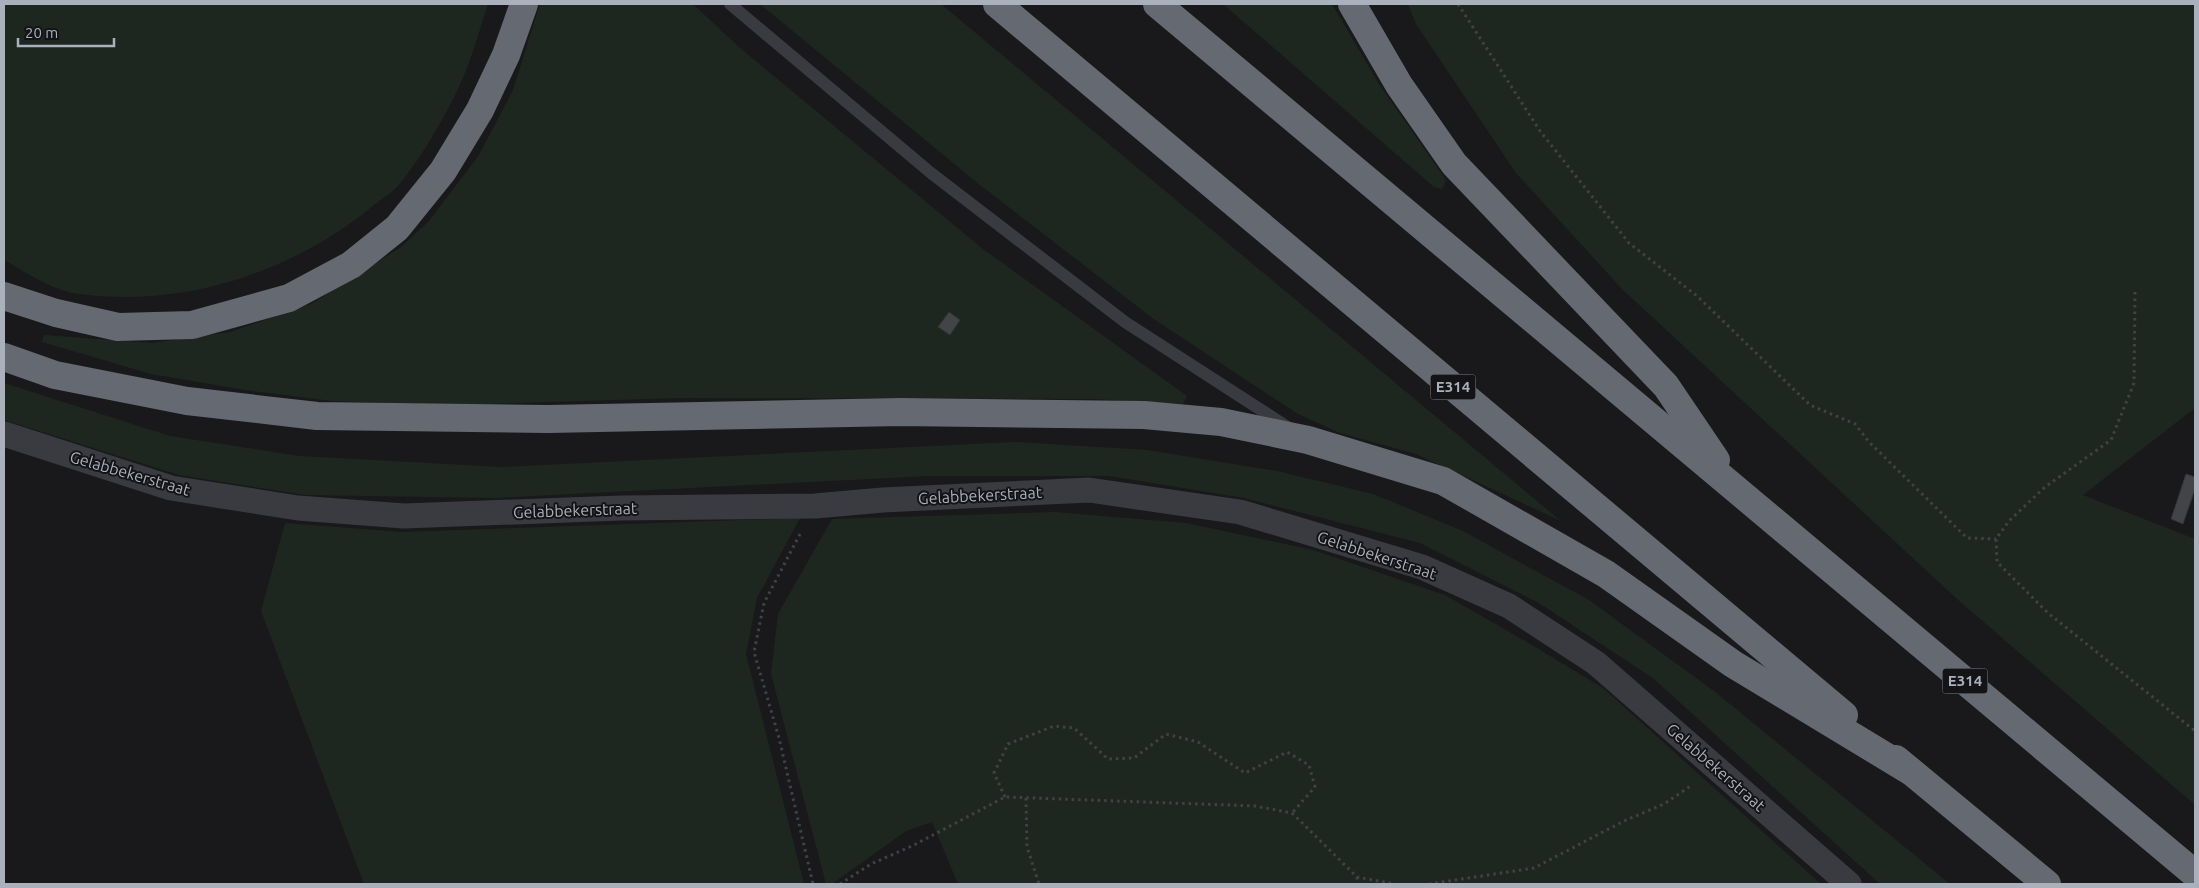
<svg xmlns="http://www.w3.org/2000/svg" width="2199" height="888" font-family="Ubuntu,sans-serif">
  <rect width="100%" height="100%" fill="#19191b"/>
  <g fill="#1e271f">
    <path d="M4,4H488C481,25 475,47 467,68C454,102 425,152 403,180C395,191 380,200 369,209C290,273 181,308 79,294C53,291 27,273 4,260Z"/>
    <polygon points="540,4 693,4 740,48 983,249 1187,396 1183,404 1093,399 679,398 451,405 332,401 245,390 151,374 42,342 44,335 152,343 230,332 311,304 401,247 429,221 479,155 513,90"/>
    <polygon points="760,4 941,4 1561,521 1416,454 1340,433 1298,414 1155,320 980,185"/>
    <polygon points="1223,4 1332,4 1379,84 1446,180 1442,189 1434,187"/>
    <polygon points="1408,4 2195,4 2195,408 2083,495 2195,539 2195,805 1956,598 1623,290 1516,173 1416,24"/>
    <polygon points="4,383 170,436 299,456 502,467 1014,442 1147,450 1277,471 1373,494 1463,531 1589,600 1714,691 1950,884 1880,884 1654,679 1539,603 1420,543 1244,498 1109,476 928,476 494,498 305,495 179,475 4,420"/>
    <polygon points="1055,512 1186,523 1313,550 1445,595 1532,645 1603,688 1821,884 958,884 932,822 906,831 832,884 826,884 771,674 778,614 832,519"/>
    <polygon points="800,518 757,598 746,654 804,884 364,884 261,611 285,523 401,532"/>
  </g>
  <g fill="#434448" stroke="#323337">
    <polygon points="949,312 960,320 950,335 938,327"/>
    <polygon points="2186,474 2195,477 2195,489 2183,524 2171,519"/>
  </g>
  <g fill="none" stroke-linecap="round" stroke-linejoin="round">
    <g stroke="#3f4248" stroke-width="3" stroke-dasharray="2.5 4" stroke-linecap="butt">
      <polyline points="1458,4 1540,131 1629,243 1697,296 1810,405 1855,424 1869,442 1967,538 1996,539"/>
      <polyline points="2135,292 2134,383 2111,440 2045,487 2009,521 1996,539 1997,562 2048,613 2195,731"/>
      <polyline points="800,534 764,603 754,652 779,738 813,884"/>
      <polyline points="1005,797 994,773 1008,744 1054,726 1074,728 1108,759 1134,758 1166,734 1198,742 1245,773 1287,752 1309,765 1315,787 1292,813"/>
      <polyline points="1026,798 1027,847 1039,884"/>
      <polyline points="1357,877 1358,884"/>
      <polyline points="840,884 871,864 914,845 1005,797 1255,806 1292,813 1357,877 1394,884"/>
      <polyline points="1429,884 1534,868 1624,821 1664,804 1692,785"/>
    </g>
    <polyline stroke="#393b40" stroke-width="12" points="730,4 931,173 1125,322 1289,428"/>
    <polyline stroke="#393b40" stroke-width="25" points="4,434 171,488 298,508 404,516 621,508 815,506 883,500 1089,490 1240,512 1422,567 1509,606 1596,663 1849,884"/>
    <g stroke="#656972" stroke-width="28">
      <polyline points="997,4 1844,715"/>
      <polyline points="1157,4 2195,874"/>
      <polyline points="1352,4 1399,85 1454,164 1666,386 1716,460"/>
      <polyline points="4,296 56,313 118,327 192,325 289,298 351,265 397,228 443,171 480,110 506,55 524,4"/>
      <polyline points="4,357 55,375 187,401 317,416 548,419 900,412 1144,415 1221,422 1308,440 1443,481 1606,574 1733,664 1910,771"/>
      <polyline points="1896,759 2047,884"/>
    </g>
  </g>
  <g text-anchor="middle" stroke-width="4" stroke-linejoin="round" paint-order="stroke">
    <g fill="#141416" stroke="#7d818a" stroke-width="1">
      <rect x="1430.5" y="374.5" width="45" height="25" rx="4"/>
      <rect x="1942.5" y="668.5" width="45" height="25" rx="4"/>
    </g>
    <g font-size="15" font-weight="bold" fill="#aab0bc">
      <text x="1453" y="392">E314</text>
      <text x="1965" y="686">E314</text>
    </g>
    <g font-size="16" fill="#aab0bc" stroke="#141416">
      <text transform="translate(130 473) rotate(16)" y="6">Gelabbekerstraat</text>
      <text transform="translate(980 495) rotate(-3)" y="6">Gelabbekerstraat</text>
      <text transform="translate(575 510) rotate(-2)" y="6">Gelabbekerstraat</text>
      <text transform="translate(1377 555) rotate(18)" y="6">Gelabbekerstraat</text>
      <text transform="translate(1716 767) rotate(41)" y="6">Gelabbekerstraat</text>
    </g>
  </g>
  <rect width="2199" height="888" fill="none" stroke="#aab0bc" stroke-width="10"/>
  <path d="M18 38v8h96v-8" fill="none" stroke="#aab0bc" stroke-width="2.5"/>
  <text x="25" y="38" font-size="15" fill="#aab0bc" stroke="#141416" stroke-width="4" paint-order="stroke">20 m</text>
</svg>
